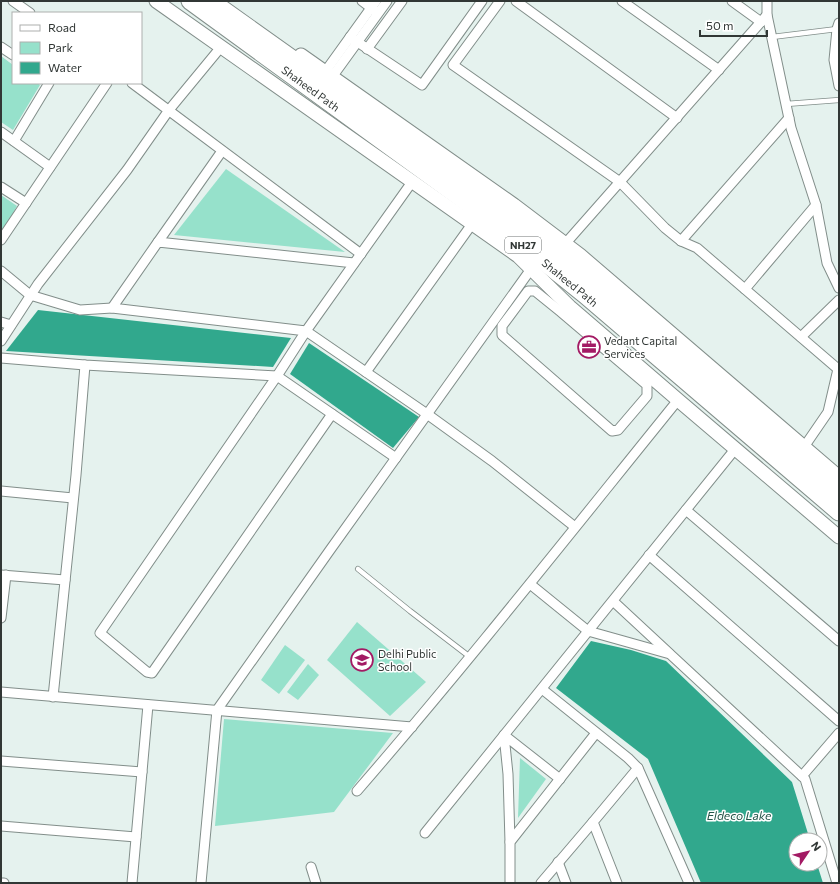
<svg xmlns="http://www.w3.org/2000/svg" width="840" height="884" font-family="Commissioner,sans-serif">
  <rect width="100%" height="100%" fill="#e5f2ee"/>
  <g fill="#96e1cb">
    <polygon points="1,56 13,65 13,83 37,83 40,85 13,130 1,122"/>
    <polygon points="226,169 345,252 174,235"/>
    <polygon points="1,195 17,206 1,235"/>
    <polygon points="357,622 426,682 390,716 327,660"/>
    <polygon points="285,645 305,660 279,694 261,680"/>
    <polygon points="308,664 319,675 298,700 287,692"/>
    <polygon points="224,719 393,733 334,812 215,826"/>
    <polygon points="520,758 546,779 518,818"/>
  </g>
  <g fill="#31a88d">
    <polygon points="38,310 291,338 273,367 6,351"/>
    <polygon points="309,343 419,417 393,448 290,374"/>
    <polygon points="591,641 631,650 666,661 792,782 810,840 796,840 796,864 817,864 823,883 701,883 648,759 556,688"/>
  </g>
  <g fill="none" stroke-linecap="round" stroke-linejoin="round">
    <g stroke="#828e8a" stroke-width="6">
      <g id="lane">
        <polyline points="772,37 837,29"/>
        <polyline points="786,104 839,100"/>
        <polyline points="358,569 410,611 470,657"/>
      </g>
    </g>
    <g stroke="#828e8a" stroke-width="11">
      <g id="street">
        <polyline points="13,1 30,13"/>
        <polyline points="362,1 375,11"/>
        <polyline points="500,1 453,65 620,182 665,228 681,241 697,248 838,369 828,412 804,447"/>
        <polyline points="516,1 677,118"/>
        <polyline points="622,1 719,70"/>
        <polyline points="732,1 761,22"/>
        <polyline points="767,1 767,15 791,128 816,205 827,263 839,288"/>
        <polyline points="839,23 837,29 834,60 839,86"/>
        <polyline points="350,37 422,85 482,1"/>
        <polyline points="1,47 13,55"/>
        <polyline points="367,49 402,1"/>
        <polyline points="325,72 376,1"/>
        <polyline points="332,77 387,1"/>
        <polyline points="132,83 361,254"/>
        <polyline points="1,132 50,167"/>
        <polyline points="14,141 49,83"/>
        <polyline points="1,187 26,203"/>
        <polyline points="1,240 107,83"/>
        <polyline points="681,241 789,118"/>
        <polyline points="158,242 222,151"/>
        <polyline points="565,244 767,15"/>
        <polyline points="354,263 158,242 112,308 306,331 427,414 492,461 575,527"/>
        <polyline points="1,271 30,295 80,310 112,308"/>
        <polyline points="745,289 816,205"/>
        <polyline points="561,312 647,385 647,396 618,430 612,431 502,335 502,326 528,291 535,291 561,312 567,304"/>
        <polyline points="1,322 11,325"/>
        <polyline points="801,337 839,300"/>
        <polyline points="1,341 38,284 127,170 169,110 221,47"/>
        <polyline points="1,358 85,365 277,376 396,458"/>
        <polyline points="366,372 472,224"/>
        <polyline points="332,414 152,673 147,672 100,633 277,376 306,331 412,182"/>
        <polyline points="1,491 73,498"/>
        <polyline points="686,510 839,641"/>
        <polyline points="649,555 839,721"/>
        <polyline points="1,575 65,580"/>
        <polyline points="530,584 588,631 670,654 805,779 837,883"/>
        <polyline points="613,601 669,653"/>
        <polyline points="1,618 6,575"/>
        <polyline points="542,689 628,758 638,768 689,883"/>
        <polyline points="1,692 412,727"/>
        <polyline points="53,697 76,475 85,365"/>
        <polyline points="1,761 142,772"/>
        <polyline points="802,776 839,733"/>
        <path d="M357,791C467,664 572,531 678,400"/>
        <polyline points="1,826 136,837"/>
        <polyline points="425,833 736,448"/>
        <polyline points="510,842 508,774 504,735 560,779"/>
        <polyline points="558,862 566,883"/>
        <polyline points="311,867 316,883"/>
        <polyline points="1,883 4,883"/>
        <polyline points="132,883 148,705"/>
        <polyline points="201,883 217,710 330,550 531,269"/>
        <polyline points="510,883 510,842 596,733"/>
        <polyline points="541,883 593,822"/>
        <polyline points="617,883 593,822 638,768"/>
      </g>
    </g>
    <g stroke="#828e8a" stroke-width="15">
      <g id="secondary">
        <polyline points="156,1 518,256 570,307 678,400 839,537"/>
        <polyline points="301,55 514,205 580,255 839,477"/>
      </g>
    </g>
    <g stroke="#828e8a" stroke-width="19">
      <g id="highway">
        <path id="s1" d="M190,1L503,229L584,294L839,512"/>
        <polyline points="211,1 364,110 529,231 595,285 839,493"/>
      </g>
    </g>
    <use href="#lane" stroke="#fff" stroke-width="4.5"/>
    <use href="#street" stroke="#fff" stroke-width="9"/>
    <use href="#secondary" stroke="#fff" stroke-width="13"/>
    <use href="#highway" stroke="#fff" stroke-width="17"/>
  </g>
  <defs>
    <g id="office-ring" transform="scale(1.15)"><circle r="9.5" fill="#fff" stroke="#a31a64" stroke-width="1.5"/><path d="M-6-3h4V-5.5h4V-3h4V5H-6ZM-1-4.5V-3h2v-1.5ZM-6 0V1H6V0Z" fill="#a31a64"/></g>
    <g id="school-ring" transform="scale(1.15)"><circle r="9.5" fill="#fff" stroke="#a31a64" stroke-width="1.5"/><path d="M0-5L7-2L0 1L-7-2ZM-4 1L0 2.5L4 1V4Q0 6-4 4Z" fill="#a31a64"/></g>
  </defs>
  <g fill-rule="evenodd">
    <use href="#office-ring" x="589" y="347"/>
    <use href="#school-ring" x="362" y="660"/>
  </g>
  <g text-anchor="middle" stroke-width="3" stroke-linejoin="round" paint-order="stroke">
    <rect fill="#fff" stroke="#6f7372" stroke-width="1" x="505" y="237" width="36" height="16" rx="3"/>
    <g font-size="10" font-weight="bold" fill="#313735">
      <text x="523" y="249">NH27</text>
    </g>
    <g font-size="11" fill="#313735" stroke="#fff">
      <text dy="4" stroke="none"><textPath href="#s1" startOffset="149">Shaheed Path</textPath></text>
      <text dy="4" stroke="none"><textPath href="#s1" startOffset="473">Shaheed Path</textPath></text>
    </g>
    <g font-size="11" fill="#313735" stroke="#fff" text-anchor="start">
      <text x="604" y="345">Vedant Capital<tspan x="604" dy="13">Services</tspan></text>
      <text x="378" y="658">Delhi Public<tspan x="378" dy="13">School</tspan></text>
    </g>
    <g font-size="12" font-style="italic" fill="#255549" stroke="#fff">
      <text x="739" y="820">Eldeco Lake</text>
    </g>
  </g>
  <rect width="840" height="884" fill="none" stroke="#313735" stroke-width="4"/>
  <rect x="12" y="12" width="130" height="72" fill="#ffffff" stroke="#adafae"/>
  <rect x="20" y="25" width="20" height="6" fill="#ffffff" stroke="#adafae"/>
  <text x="48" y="32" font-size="12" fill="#313735">Road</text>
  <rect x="20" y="42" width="20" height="12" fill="#96e1cb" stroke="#adafae"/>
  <text x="48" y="52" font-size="12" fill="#313735">Park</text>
  <rect x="20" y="62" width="20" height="12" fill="#31a88d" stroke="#adafae"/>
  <text x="48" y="72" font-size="12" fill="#313735">Water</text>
  <g transform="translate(808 852) rotate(55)"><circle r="19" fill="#ffffff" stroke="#adafae"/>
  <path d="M0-3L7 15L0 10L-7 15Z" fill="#a31a64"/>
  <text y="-6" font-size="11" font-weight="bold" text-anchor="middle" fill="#313735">N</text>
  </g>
  <path d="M700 30v6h67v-6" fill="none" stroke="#313735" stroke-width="2"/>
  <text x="706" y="30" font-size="12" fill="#313735" stroke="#ffffff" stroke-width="3" paint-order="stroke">50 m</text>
</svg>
